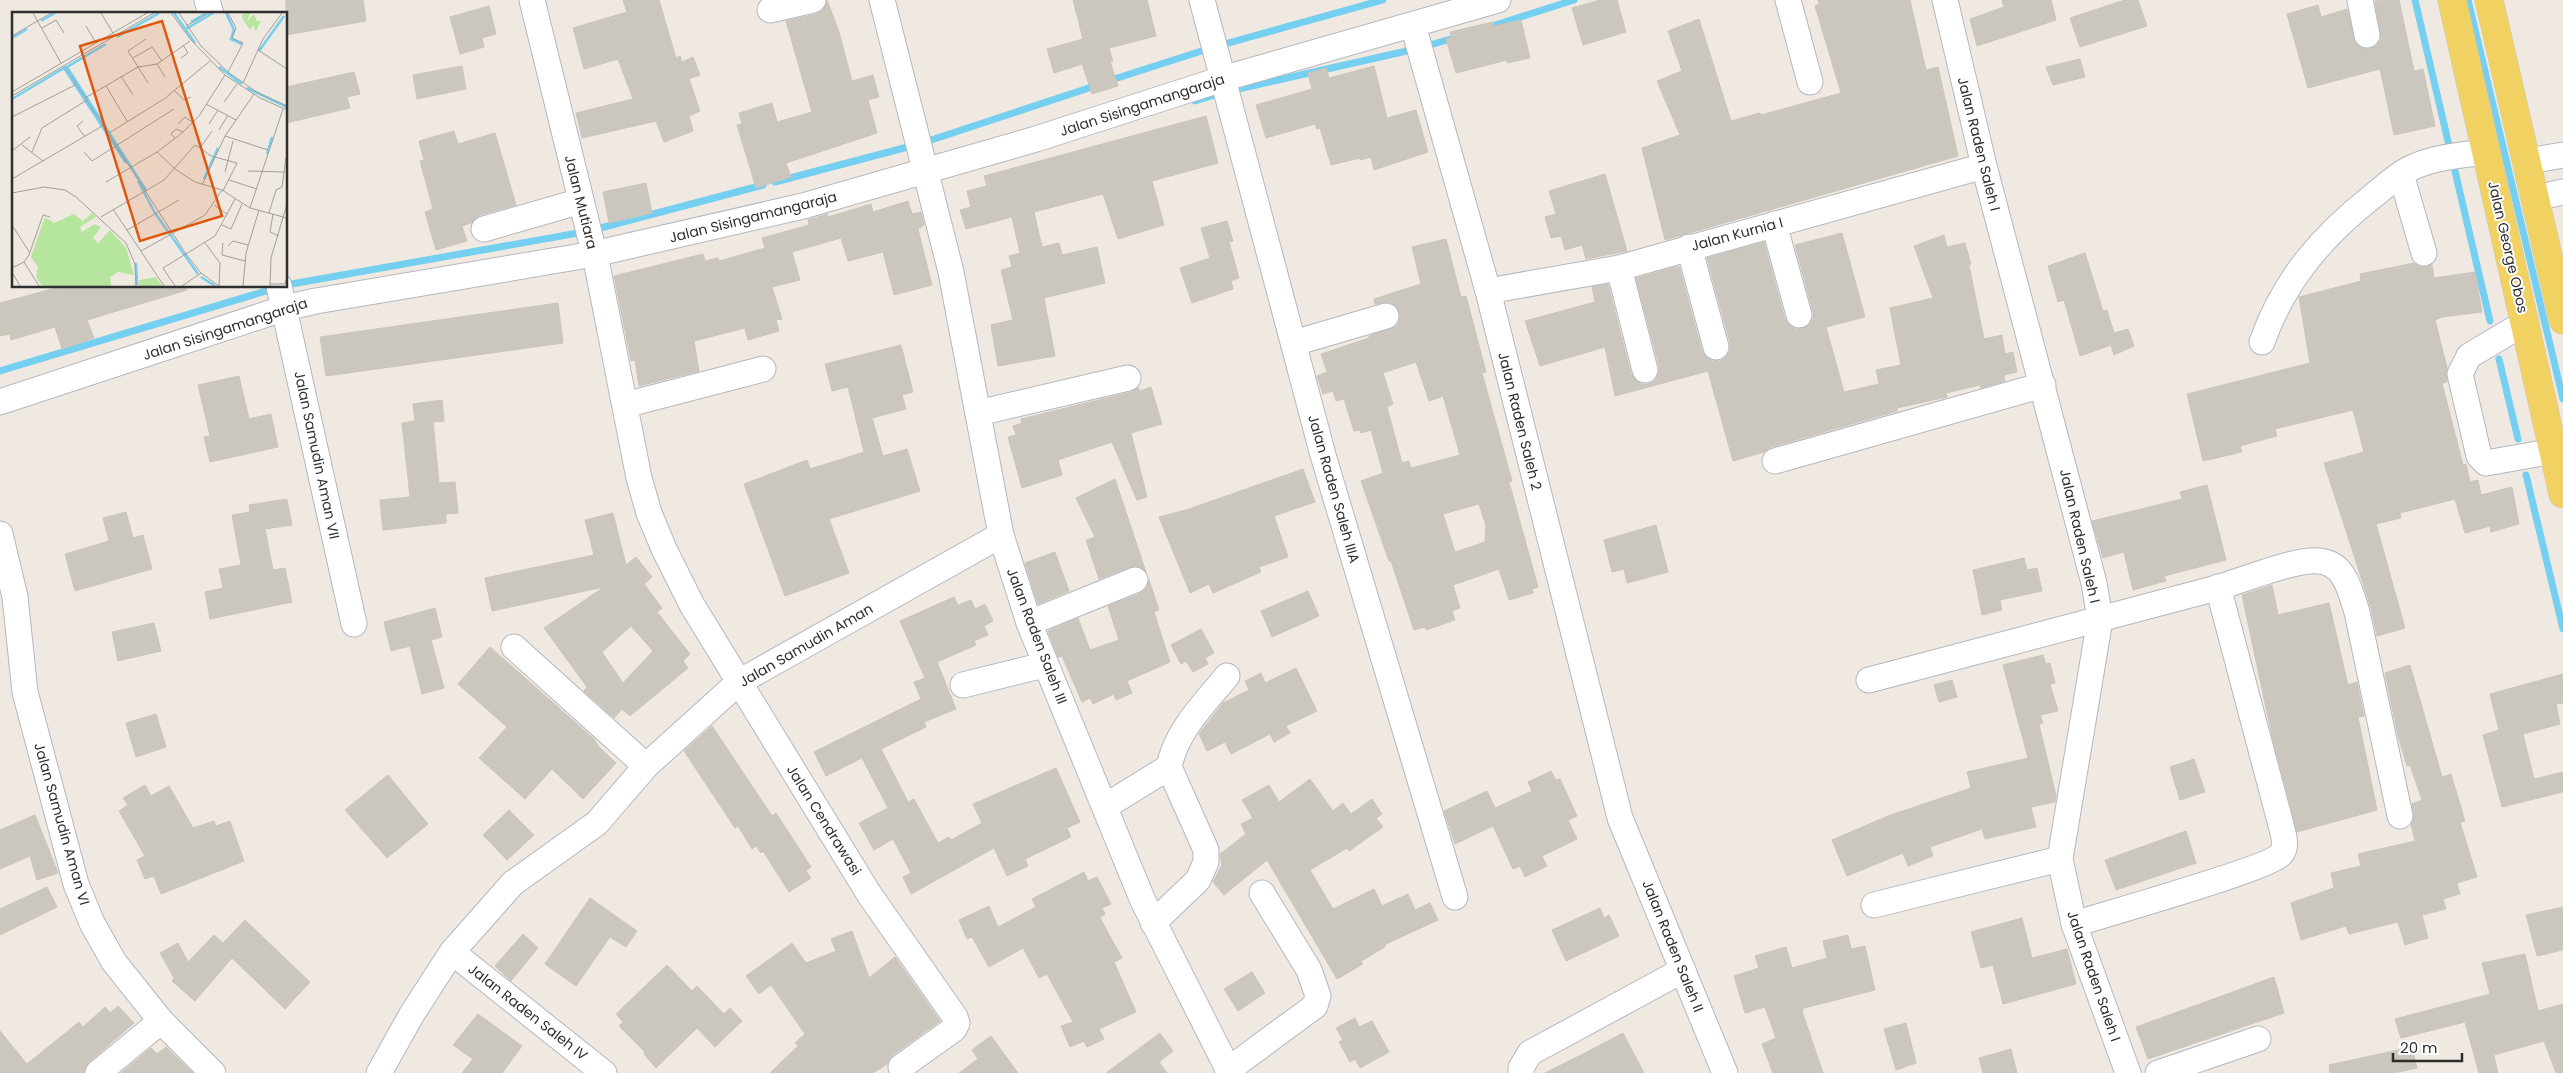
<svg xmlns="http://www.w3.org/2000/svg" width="2563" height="1073" font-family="Poppins,sans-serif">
  <rect width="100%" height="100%" fill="#efe9e1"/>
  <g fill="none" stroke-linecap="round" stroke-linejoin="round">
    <g stroke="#75cff0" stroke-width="7">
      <polyline points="2415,0 2490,321"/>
      <polyline points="2468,0 2563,399"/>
      <polyline points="1486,28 1574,0"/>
      <polyline points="1108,81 1214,47 1383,0"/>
      <polyline points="1195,101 1225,92 1420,48 1454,38"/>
      <polyline points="775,182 919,144 1098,85"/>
      <polyline points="286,285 589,231 763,185"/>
      <polyline points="2499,359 2518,439"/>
      <polyline points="0,371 276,288"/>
      <polyline points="2526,475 2563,629"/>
    </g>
  </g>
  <g fill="#cbc7bf" stroke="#cbc5ba" fill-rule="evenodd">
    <polygon points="286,0 363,0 366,21 286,35"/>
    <polygon points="623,0 659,0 676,58 680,56 682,62 693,57 700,75 689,79 700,111 689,116 693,131 664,142 656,121 582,138 576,113 633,99 618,59 584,69 573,28 627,12"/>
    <polygon points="827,0 839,32 852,81 873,75 879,97 868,100 877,133 786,163 791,177 756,188 737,125 742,124 739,113 772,103 777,122 812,112 786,21 817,14 823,10"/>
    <polygon points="1073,0 1147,0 1156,36 1109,48 1113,61 1110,61 1118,86 1092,94 1082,64 1054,73 1047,49 1083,39"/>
    <polygon points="1600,0 1617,0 1626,32 1583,45 1572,8"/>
    <polygon points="1818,0 1910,0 1926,70 1938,67 1958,156 1665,240 1642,148 1680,135 1657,81 1682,71 1668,31 1699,19 1731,121 1760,113 1761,115 1841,93 1815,6 1819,4"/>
    <polygon points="2002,0 2051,0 2056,20 1977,46 1970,19 2004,7"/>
    <polygon points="2125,0 2138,0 2147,26 2080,47 2070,18"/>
    <polygon points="2399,0 2414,71 2423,69 2435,126 2394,135 2380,69 2308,88 2287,14 2318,5 2321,17 2347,9 2356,44 2362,48 2369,49 2376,46 2381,39 2375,1"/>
    <polygon points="489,6 496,34 482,38 484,47 460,54 450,17"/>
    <polygon points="1521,20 1530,58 1507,63 1507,60 1456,73 1446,39 1452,37 1450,32 1493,22 1494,26"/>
    <polygon points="2080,59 2085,77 2053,85 2046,67"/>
    <polygon points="462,66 466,89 417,99 413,75"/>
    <polygon points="1374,66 1387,118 1416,110 1428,152 1374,170 1371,157 1360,160 1360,158 1331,165 1320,128 1317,129 1315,124 1266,138 1256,105 1312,89 1308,73 1326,68 1329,78"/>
    <polygon points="354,72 360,94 347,97 350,108 286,123 286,87"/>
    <polygon points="1206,116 1218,163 1152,181 1164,225 1118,239 1103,194 1034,212 1042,247 1059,243 1062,255 1097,247 1105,283 1044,298 1055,356 998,366 991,325 1013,320 1001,270 1012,267 1009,256 1020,253 1012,217 966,229 960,210 971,207 967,191 987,186 984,176"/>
    <polygon points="454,131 458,144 495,133 516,205 480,215 471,223 462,226 467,241 436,250 425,212 433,209 420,161 424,160 419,141"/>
    <polygon points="1605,174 1627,251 1586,259 1582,245 1565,250 1561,236 1551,238 1545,217 1556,214 1549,191"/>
    <polygon points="646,183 652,213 609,223 603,192"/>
    <polygon points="908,201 912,214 921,212 924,225 918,229 932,285 894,295 883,252 848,261 841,238 792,252 800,280 772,287 782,319 776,320 779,331 748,340 745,328 694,341 699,371 639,386 635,360 631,361 614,276 703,254 705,261 718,258 719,261 765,248 762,238 809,225 808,220 827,214 828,217 871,204 873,212"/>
    <polygon points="1227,221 1233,241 1229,242 1239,278 1231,281 1233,289 1192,303 1180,268 1210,258 1201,228"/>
    <polygon points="1842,233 1865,317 1826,327 1844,392 1879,384 1876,370 1901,365 1890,308 1933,298 1914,246 1944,235 1947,247 1965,243 1971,264 1969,265 1984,339 2002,335 2005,354 2013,352 2017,372 2004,375 2005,381 1981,388 1980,385 1946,393 1947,397 1897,408 1897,411 1771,447 1764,452 1733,461 1708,371 1615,396 1605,347 1540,366 1525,321 1595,302 1592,287 1608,284 1631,374 1641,384 1648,384 1655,381 1659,374 1659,366 1636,278 1679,266 1702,351 1712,361 1720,361 1730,351 1730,343 1707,258 1764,242 1785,319 1795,329 1803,329 1813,319 1813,312 1795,245"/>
    <path d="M1446,239L1461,297L1466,296L1486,372L1482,373L1512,481L1509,482L1538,587L1532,589L1533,593L1509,600L1499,569L1453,585L1460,608L1452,611L1455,620L1426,630L1425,627L1414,630L1391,561H1389L1361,481L1383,473L1371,430L1361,433L1360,430L1354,431L1344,399L1336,401L1333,391L1323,394L1317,376L1327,372L1321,354L1369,338V336L1397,326L1400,319L1396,306L1389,302L1375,304L1374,299L1421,284L1412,247ZM1416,362L1429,401L1443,396L1460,455L1411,468L1409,461L1402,463L1387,407L1393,404L1383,373ZM1479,504L1486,526L1485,542L1455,552L1443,514Z"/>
    <polygon points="2085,253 2103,311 2107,310 2114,333 2128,329 2134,346 2114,355 2111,345 2080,356 2064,300 2058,302 2048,266"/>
    <polygon points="2414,263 2421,267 2432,265 2434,278 2475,272 2482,312 2442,317 2435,320 2447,368 2447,382 2442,383 2463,465 2466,464 2470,482 2478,480 2481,495 2512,487 2519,524 2491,532 2490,526 2465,533 2455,499 2400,513 2401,518 2376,524 2405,628 2377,636 2371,608 2324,463 2364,452 2353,410 2275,429 2277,436 2240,446 2242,452 2203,461 2187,394 2310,363 2299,297 2361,281 2360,274"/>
    <polygon points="63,286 186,286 187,290 87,320 94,338 62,349 55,327 11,340 10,334 0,336 0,303"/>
    <polygon points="558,303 563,343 326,376 320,337"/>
    <polygon points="901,345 913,392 902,395 906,409 872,418 883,456 907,449 920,491 829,519 849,573 785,596 744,484 807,460 810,469 864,452 848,387 832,391 825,364"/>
    <polygon points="239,376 249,419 271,414 278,447 210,462 204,437 210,436 198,385"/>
    <polygon points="1151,387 1162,424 1131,433 1147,497 1137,500 1112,442 1058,460 1062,475 1022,488 1008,437 1016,435 1013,426 1022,423 1021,419 1131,392 1138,388 1140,391"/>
    <polygon points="442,400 444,421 433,422 439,483 455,482 458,513 446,514 446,523 383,530 380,500 410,497 402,423 415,421 413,404"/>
    <polygon points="1303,469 1315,502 1274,516 1288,557 1259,567 1261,572 1213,593 1209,584 1190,593 1159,517 1186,510"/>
    <polygon points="1115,479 1146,572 1137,566 1130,567 1099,579 1086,540 1095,537 1076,498"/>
    <polygon points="2207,485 2226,560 2164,576 2166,581 2133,590 2124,552 2103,558 2092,521 2182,499 2180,492"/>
    <polygon points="287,499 292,525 265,529 273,570 285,568 292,602 210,619 205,592 223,588 219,569 241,565 232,515 250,512 249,505"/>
    <polygon points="126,512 133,538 143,535 152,569 75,591 65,554 109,541 103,518"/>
    <path d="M613,513L626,565L636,557L652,577L644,584L662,608L657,612L690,654L683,661L688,668L630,716L622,709L614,718L584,691L587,687L544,628L604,587L492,611L485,578L594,555L585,520ZM631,626L653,651L623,683L602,652Z"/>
    <polygon points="1656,525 1668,572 1627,583 1624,569 1612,572 1604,540"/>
    <polygon points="1055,552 1069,591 1038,604 1025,563"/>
    <polygon points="2024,558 2027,570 2037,568 2042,591 2000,600 2002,610 1982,615 1973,570"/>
    <polygon points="1149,580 1159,610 1154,612 1170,662 1127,681 1132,693 1116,700 1114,694 1093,704 1090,698 1082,702 1062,656 1058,657 1048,631 1078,618 1090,650 1119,640 1108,606 1141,593 1147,588"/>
    <polygon points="2272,585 2278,615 2329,603 2348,685 2357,682 2364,716 2358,717 2377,810 2297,832 2272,736 2242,595"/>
    <polygon points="1308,591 1319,616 1272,637 1261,611"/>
    <polygon points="954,597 958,605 971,600 975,609 985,604 993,621 984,626 988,635 974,641 976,645 937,662 956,709 924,722 926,727 881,749 908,802 914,799 938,843 949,837 951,840 982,823 973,804 1056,768 1080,822 1067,828 1071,837 1025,859 1028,866 1007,876 994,848 911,894 903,877 911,873 893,839 874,850 859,823 888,808 862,758 826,776 814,752 921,699 914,682 925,678 900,621"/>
    <polygon points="435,608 442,637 431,640 444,688 422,694 410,646 391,651 384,622"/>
    <polygon points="154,623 161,651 118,661 112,632"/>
    <polygon points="1201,629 1214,653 1205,658 1208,664 1193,672 1186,661 1181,664 1171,645"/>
    <polygon points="490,647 594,739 598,746 616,763 583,799 552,769 525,799 479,758 507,727 458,684"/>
    <polygon points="2043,655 2046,664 2050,663 2055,683 2050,684 2058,711 2040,715 2043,723 2039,724 2056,796 2055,802 2031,807 2036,827 1985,839 1982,829 1930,847 1933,856 1908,866 1903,853 1847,876 1832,840 1888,816 1971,788 1967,772 2028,758 2003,665"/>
    <polygon points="2410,665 2442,777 2451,774 2465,821 2460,822 2477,877 2457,883 2460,894 2443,899 2446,909 2422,915 2428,938 2405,945 2398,922 2349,934 2346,926 2301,940 2291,903 2334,888 2331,873 2361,866 2358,854 2415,841 2411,824 2414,814 2412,804 2422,800 2410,765 2407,766 2398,736 2385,673"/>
    <polygon points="1296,668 1317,711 1286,726 1290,733 1274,742 1270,734 1231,754 1225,742 1207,751 1199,734 1223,703 1249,690 1245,681 1261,673 1265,683"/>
    <polygon points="2563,674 2563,703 2556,704 2560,724 2523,734 2534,779 2563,772 2563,792 2502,807 2483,735 2499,730 2490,694"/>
    <polygon points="1952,680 1957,697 1939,702 1934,685"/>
    <polygon points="156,714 166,747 136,757 126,723"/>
    <polygon points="712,726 772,816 776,813 811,867 806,871 811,878 789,892 763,851 761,853 756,846 752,849 738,826 735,828 684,751"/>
    <polygon points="2194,759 2205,792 2180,800 2170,767"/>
    <polygon points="1551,771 1556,780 1560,779 1577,816 1568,820 1577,839 1542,856 1547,866 1525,877 1520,866 1513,869 1493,826 1455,844 1444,811 1487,791 1495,808 1532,791 1528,782"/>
    <polygon points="388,775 428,824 387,858 345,810"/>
    <polygon points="1310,779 1333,811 1343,803 1351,814 1372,799 1382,814 1376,818 1383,827 1349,851 1347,848 1310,870 1333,909 1374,889 1382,906 1408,894 1415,910 1430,903 1438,920 1384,945 1385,947 1361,961 1363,964 1337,979 1267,860 1224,895 1213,882 1222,865 1220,854 1246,834 1241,824 1253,818 1242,800 1269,785 1279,802"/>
    <polygon points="145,785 151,796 169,786 193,828 214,821 216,826 230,821 244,861 161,894 154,876 145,879 137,860 145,856 119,811 128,805 123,798"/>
    <polygon points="509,810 534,835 507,860 483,835"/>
    <polygon points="35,815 58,873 37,880 30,856 0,869 0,830"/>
    <polygon points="2186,831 2196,863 2116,890 2105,860"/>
    <polygon points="1084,872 1088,881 1097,877 1111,904 1102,908 1105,914 1100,918 1122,958 1114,962 1136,1012 1099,1029 1104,1039 1087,1047 1084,1041 1070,1047 1061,1026 1073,1022 1047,974 1039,978 1023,948 989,967 972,937 967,939 959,920 989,906 998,927 1036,907 1032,899"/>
    <polygon points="47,887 57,907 0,935 0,909"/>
    <polygon points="590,898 637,931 626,947 610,937 576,986 545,964"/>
    <polygon points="2563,907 2563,950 2537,956 2526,915"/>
    <polygon points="1600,908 1604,918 1609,915 1619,936 1566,961 1552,930"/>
    <polygon points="2022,918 2032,958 2067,949 2076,984 2003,1004 1993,965 1981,968 1971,932"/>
    <polygon points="245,920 310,982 285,1009 232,958 195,1001 172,981 174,978 160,953 178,943 188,962 214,935 223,943"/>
    <polygon points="852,931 869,978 895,957 940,1021 893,1055 887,1064 873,1073 770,1073 798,1046 795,1043 805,1034 771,985 759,994 746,976 792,943 806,963 836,951 831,939"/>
    <polygon points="523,934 538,948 511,981 495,966"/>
    <polygon points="1848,935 1851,949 1865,946 1875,990 1804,1008 1802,1011 1823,1073 1773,1073 1762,1044 1776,1038 1765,1007 1745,1013 1734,976 1759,968 1755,956 1786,947 1792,968 1827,958 1823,941"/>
    <polygon points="2525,954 2538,1011 2563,1004 2563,1073 2556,1073 2544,1041 2494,1055 2498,1073 2479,1073 2465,1022 2401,1038 2395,1019 2490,994 2482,963"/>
    <polygon points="667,965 692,991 697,986 724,1014 730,1008 742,1021 715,1047 697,1028 656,1068 644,1054 645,1052 619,1026 623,1022 616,1014"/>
    <polygon points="1252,972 1265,993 1238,1011 1224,989"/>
    <polygon points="2274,977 2284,1013 2148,1059 2136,1027"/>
    <polygon points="118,1006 134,1023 89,1062 84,1073 0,1073 0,1031 27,1064 79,1022 83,1027 105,1007 110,1013"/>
    <polygon points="478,1014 522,1046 502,1073 462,1073 473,1059 453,1045"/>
    <polygon points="1355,1018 1359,1027 1372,1021 1389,1052 1360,1068 1355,1059 1350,1062 1339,1042 1343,1040 1336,1028"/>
    <polygon points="1906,1023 1916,1063 1896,1070 1884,1029"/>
    <polygon points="1160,1033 1173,1051 1159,1062 1167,1073 1106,1073"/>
    <polygon points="1623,1033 1644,1073 1545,1073 1583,1054"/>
    <polygon points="991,1036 1018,1073 959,1073 978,1059 972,1050"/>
    <polygon points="166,1047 193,1073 121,1073 151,1048 157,1054"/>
    <polygon points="2412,1047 2417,1068 2394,1073 2330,1073 2329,1065"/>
    <polygon points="2011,1049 2017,1073 1983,1073 1979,1058"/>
  </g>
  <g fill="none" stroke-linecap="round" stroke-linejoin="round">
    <g stroke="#b4b7c1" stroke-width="27">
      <g id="minor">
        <polyline points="207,0 211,14"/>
        <polyline points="532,0 597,265 639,478 649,513 664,549 692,605 869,894 955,1017 957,1023 954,1029 901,1067"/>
        <polyline points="882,0 951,272 1001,535 1029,623 1143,901 1230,1073"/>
        <polyline points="1202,0 1323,455 1455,897"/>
        <polyline points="1788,0 1810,82"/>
        <polyline points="1945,0 1984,166 2094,583 2100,619 2060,859 2074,924 2128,1073"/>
        <polyline points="2360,0 2367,35"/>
        <polyline points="770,10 813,0"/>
        <polyline points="1413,25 1488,291 1620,818 1725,1073"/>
        <polyline points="2528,161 2563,155"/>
        <polyline points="2401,174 2424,253"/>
        <polyline points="2536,198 2563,192"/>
        <polyline points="1774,224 1799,315"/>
        <polyline points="484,229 581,201"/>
        <polyline points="1689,247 1716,347"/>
        <polyline points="1619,268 1645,370"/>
        <polyline points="279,286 354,624"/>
        <polyline points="1488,291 1619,268 1984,166"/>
        <polyline points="2526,322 2469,356 2460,374 2479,456 2486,463 2554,451"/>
        <path d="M2262,342C2284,280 2322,236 2373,196C2384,187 2396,176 2409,169C2432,157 2461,155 2487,152"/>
        <polyline points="1294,343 1386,316"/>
        <polyline points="0,402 285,308 316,301 594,254 803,206 1036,139 1222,79 1498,0"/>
        <polyline points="625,405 763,369"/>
        <polyline points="978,413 1128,378"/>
        <polyline points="1775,461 2043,385"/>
        <polyline points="0,534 15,597 25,692 76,884 92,923 114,962 161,1021 213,1073"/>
        <polyline points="1029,623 1135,580"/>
        <polyline points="514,647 646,766"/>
        <path d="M1869,680C1983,650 2098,620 2213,589C2239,582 2296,558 2319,561C2345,563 2350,591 2357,612L2400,816"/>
        <polyline points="963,685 1044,665"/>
        <path d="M1169,767C1176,731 1204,704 1227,676"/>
        <polyline points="1106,806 1169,767 1206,850 1206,862 1198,880 1153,923"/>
        <polyline points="1874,905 2060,859"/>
        <path d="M2074,924C2103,915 2270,868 2281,854C2288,846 2283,834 2281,825L2218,587"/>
        <polyline points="452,952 604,1073"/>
        <polyline points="1228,1070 1315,1006 1318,996 1309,970 1262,893"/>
        <polyline points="98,1073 161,1021"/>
        <polyline points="379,1073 412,1014 452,952 513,883 597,823 646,766 739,682 1001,535"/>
        <polyline points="1521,1073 1521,1068 1530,1053 1683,970"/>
        <polyline points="2158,1073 2258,1039"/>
      </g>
    </g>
    <g stroke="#c9c9c9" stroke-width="29">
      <g id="major">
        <polyline points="2452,0 2563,494"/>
        <polyline points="2489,0 2563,320"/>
      </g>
    </g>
    <use href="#minor" stroke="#fff" stroke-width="25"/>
    <use href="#major" stroke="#f2d163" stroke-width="28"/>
  </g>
  <g text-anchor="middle" stroke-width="4" stroke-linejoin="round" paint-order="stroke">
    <g font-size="14" fill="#2e2e2e" stroke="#fff">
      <text transform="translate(1142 105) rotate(-18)" y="5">Jalan Sisingamangaraja</text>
      <text transform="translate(1979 144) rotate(76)" y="5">Jalan Raden Saleh I</text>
      <text transform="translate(581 202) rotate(76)" y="5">Jalan Mutiara</text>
      <text transform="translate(753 217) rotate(-14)" y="5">Jalan Sisingamangaraja</text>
      <text transform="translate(1737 234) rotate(-15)" y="5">Jalan Kurnia I</text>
      <text transform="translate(2508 247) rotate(77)" y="5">Jalan George Obos</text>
      <text transform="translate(225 329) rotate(-18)" y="5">Jalan Sisingamangaraja</text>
      <text transform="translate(1520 421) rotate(76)" y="5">Jalan Raden Saleh 2</text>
      <text transform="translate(317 455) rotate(78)" y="5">Jalan Samudin Aman VII</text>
      <text transform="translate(1334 489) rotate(74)" y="5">Jalan Raden Saleh IIIA</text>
      <text transform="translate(2080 536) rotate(77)" y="5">Jalan Raden Saleh I</text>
      <text transform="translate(1037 636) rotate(69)" y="5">Jalan Raden Saleh III</text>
      <text transform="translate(806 645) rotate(-30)" y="5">Jalan Samudin Aman</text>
      <text transform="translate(824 820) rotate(58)" y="5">Jalan Cendrawasi</text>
      <text transform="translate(62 824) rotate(74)" y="5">Jalan Samudin Aman VI</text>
      <text transform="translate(1673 946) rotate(68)" y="5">Jalan Raden Saleh II</text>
      <text transform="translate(2094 976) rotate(71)" y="5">Jalan Raden Saleh I</text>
      <text transform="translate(528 1012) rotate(38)" y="5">Jalan Raden Saleh IV</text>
    </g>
  </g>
  <g transform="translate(12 12)">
    <rect width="275" height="275" fill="#efe9e1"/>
    <path d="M238,1L235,9L242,2L245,9H249L244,19L241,13L238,18L230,6L231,1ZM80,201L84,205L68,215L70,220L82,212L89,215L81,226L86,231L98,218L114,236L122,263L106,260L98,265L99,274H30L24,265L26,255L19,245L33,205L42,211L62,202L71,209ZM144,265L150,274H127V268Z" fill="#b6e59e"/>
    <path fill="none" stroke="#75cff0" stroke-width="2.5" d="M162,1L183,31M214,1L222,18L219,27L230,32M29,9L43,1M179,10L194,1M174,17L201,1M105,25L147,1M0,26L15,17M94,32L55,55L134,178M247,39L272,4M207,55L230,72M235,76L275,95M0,87L52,56L114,151M255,142L260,125M192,167L206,136M126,169L143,201L186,262M124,251L125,273M189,265L203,274"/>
    <path fill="none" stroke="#a29e99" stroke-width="1" d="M21,1L49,51M89,1L101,21M159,1L179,28L213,63L248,86L275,98M167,1L189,34L216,60L246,81L275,94M74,14L84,31M174,14L197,1M30,16L44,8L52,21M0,24L39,1M134,27L116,39L136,71M246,38L275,57M121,46L140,35L150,49M169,46L176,41L171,33M145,52L153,65M52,53L174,242L189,261L207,274M216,60L231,31L220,26L224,16L216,1M109,64L121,83M231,71L251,27L270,1M94,74L115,109M162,78L172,88L179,85M0,80L135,1M0,84L142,1M73,86L126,55L145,52L178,29M212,90L225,72M194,92L224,108M0,105L65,72M71,109L65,114L73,125M166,112L173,105L180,110M197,112L206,98M207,118L216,103M200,119L188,136L199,144L225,151L211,179M97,121L152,87L198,49M213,124L256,138M163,126L159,122L164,117L171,120M10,133L31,149M0,139L18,125M20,140L30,116L75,88M72,140L80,149L162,97M145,140L163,157L183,170L210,178L238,196L275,206M236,159L272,160M213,160L221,129M0,167L92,113M217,168L245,177M94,170L145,140L170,121L187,104L213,63M190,173L213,124L242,82M0,181L32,175L53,178L64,185L114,231L123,252L124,274M202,193L215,202M238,196L271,97M101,197L152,274M257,201L264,178L270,175L274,146M261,202L258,220L267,224M89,205L152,168L183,133L188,136M0,213L18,241M210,213L219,217L230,192M115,218L167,188M193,231L208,251L207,274M211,231L210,243L233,249M216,234L221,229L236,233M129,239L193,203L210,178M12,250L27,274M0,256L12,250L17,243L31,203L38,205M0,260L8,274M258,272H273L274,268M163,274L151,256L203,224L223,187M170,274L189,261M231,274L234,241L247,198M258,274L259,246L275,192"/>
    <path fill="#df570e" fill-opacity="0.15" stroke="#df570e" stroke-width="2.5" d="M150,9L210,204L128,229L68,34Z"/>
    <rect width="275" height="275" fill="none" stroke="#2e2e2e" stroke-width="2.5"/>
  </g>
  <path d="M2393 1053v8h69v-8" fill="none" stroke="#2e2e2e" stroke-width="2.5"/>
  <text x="2400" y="1053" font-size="15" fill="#2e2e2e" stroke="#ffffff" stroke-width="4" paint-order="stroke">20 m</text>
</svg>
